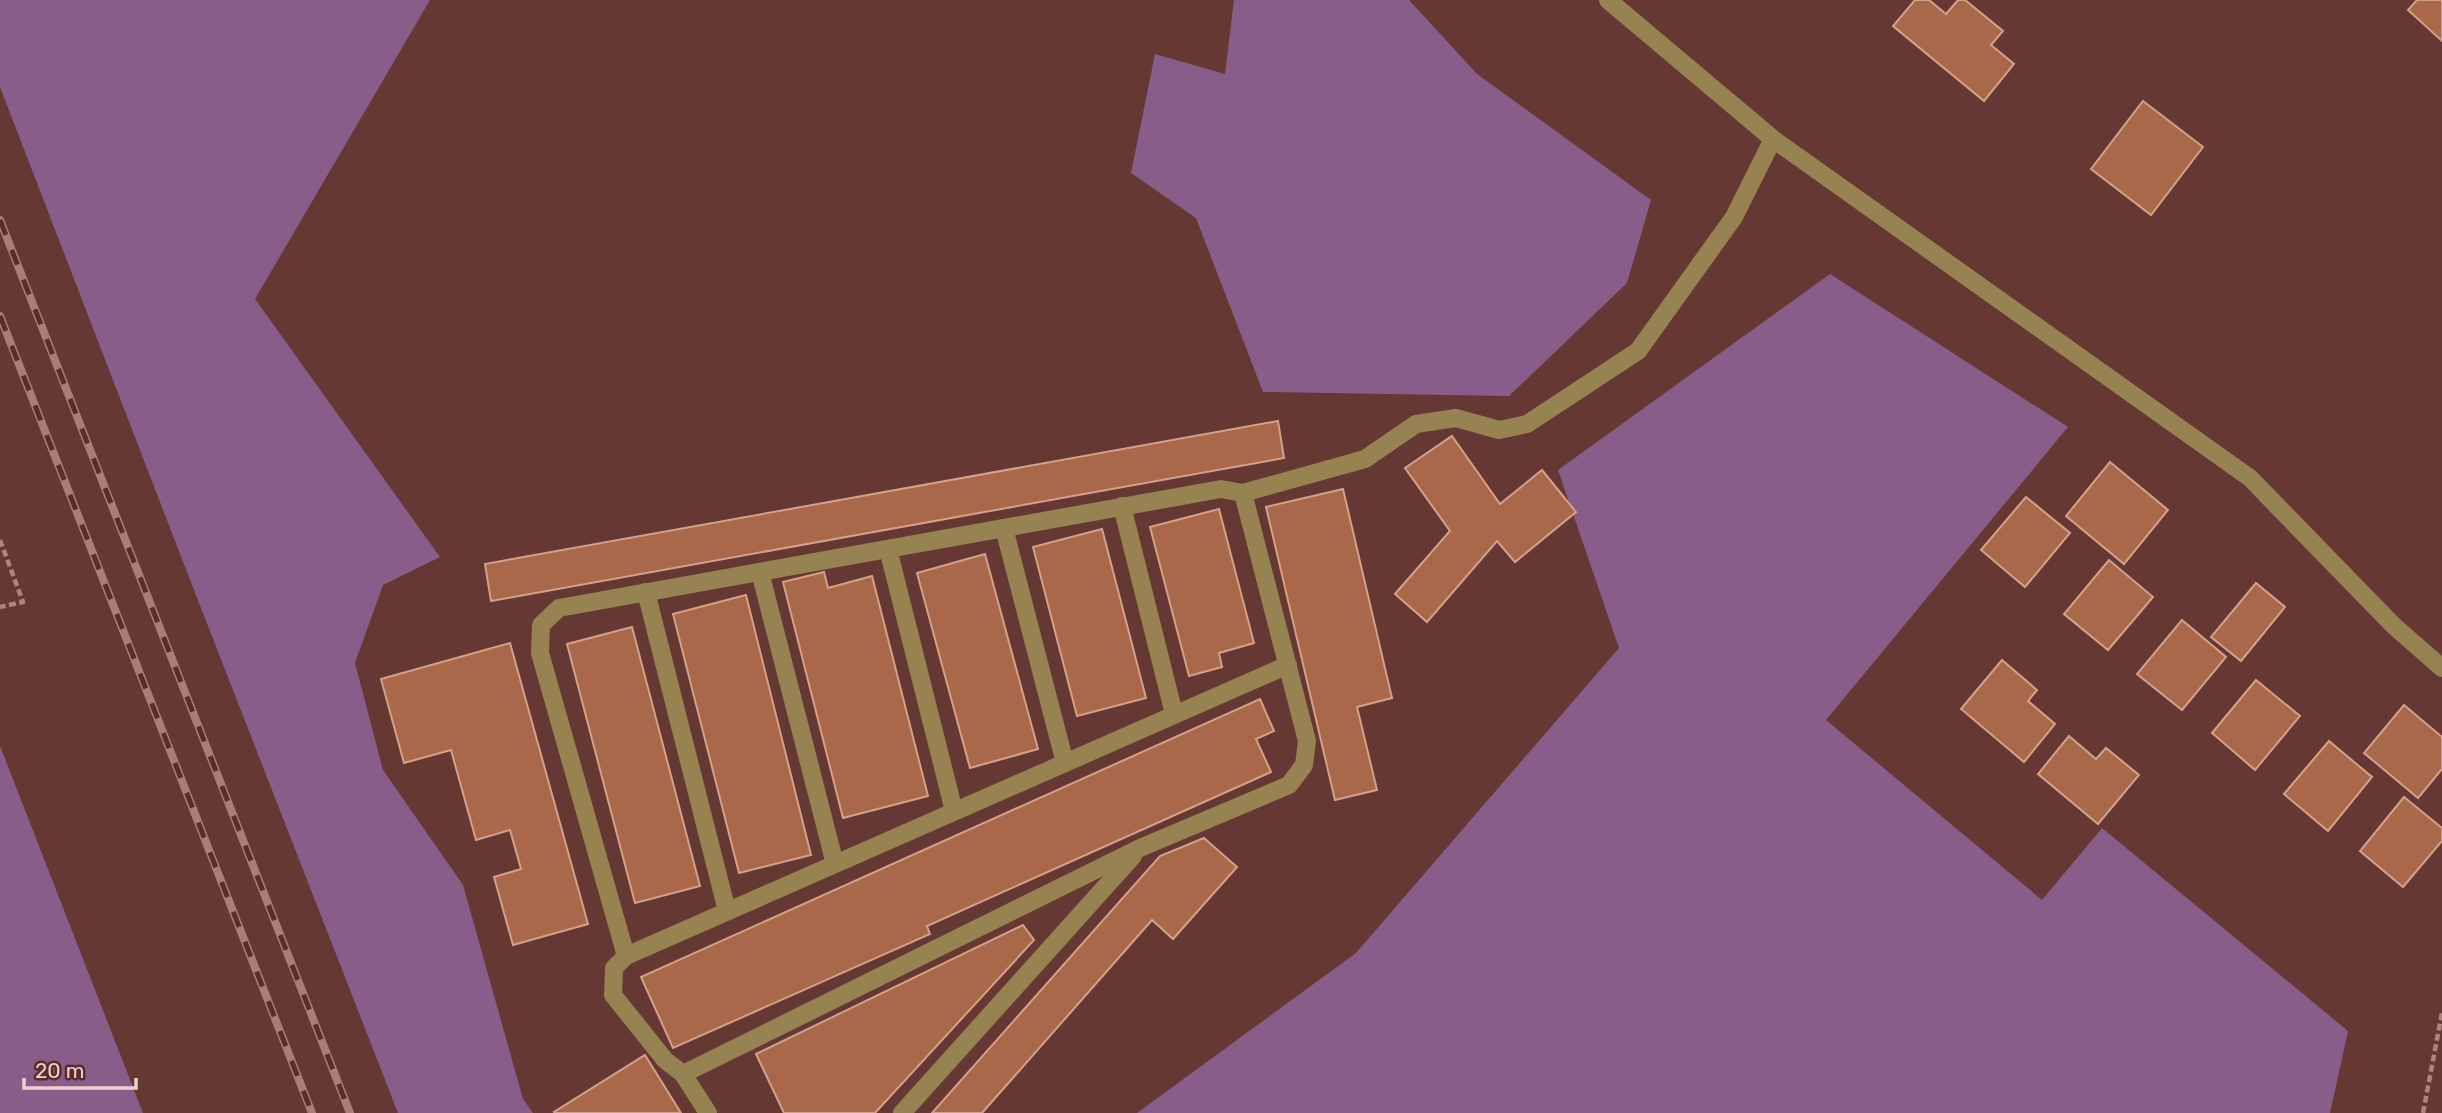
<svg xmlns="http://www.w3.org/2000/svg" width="2442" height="1113" font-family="Rubik,sans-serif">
  <rect width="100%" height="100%" fill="#663834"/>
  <g fill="#895d8a">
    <polygon points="0,0 430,0 255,299 440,557 383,585 355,663 383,770 463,885 523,1099 533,1113 398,1113 192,585 0,87"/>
    <polygon points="1234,0 1409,0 1477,74 1651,200 1627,283 1509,396 1263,392 1196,218 1131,173 1155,54 1225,74"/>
    <polygon points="1830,274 2068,427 1826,720 2042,900 2102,828 2348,1031 2330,1113 1137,1113 1356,953 1619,648 1558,470"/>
    <polygon points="0,746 143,1113 0,1113"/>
  </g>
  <g fill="#a96849" stroke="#d3a18a" stroke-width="2">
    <polygon points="1915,0 1929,0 1946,14 1958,0 1965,0 2003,31 1991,45 2014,64 1984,101 1893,26"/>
    <polygon points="2417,0 2442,0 2442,41 2408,10"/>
    <polygon points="2143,101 2203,147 2151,215 2091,169"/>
    <polygon points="1278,421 1284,458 491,601 485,564"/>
    <polygon points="1452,436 1500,504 1542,470 1576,512 1515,562 1497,541 1427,622 1395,594 1450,531 1405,468"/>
    <polygon points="2110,462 2168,510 2124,564 2066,516"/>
    <polygon points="1343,489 1392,698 1357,707 1377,790 1335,800 1266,507"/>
    <polygon points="2026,497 2070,533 2025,587 1981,550"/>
    <polygon points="1219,509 1254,643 1219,653 1222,667 1189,676 1150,527"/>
    <polygon points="1102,529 1146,698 1077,716 1033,547"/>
    <polygon points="985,554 1038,749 970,768 917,573"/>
    <polygon points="2109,560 2153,597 2108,650 2064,614"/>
    <polygon points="824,572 828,588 872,576 928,796 843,818 783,582"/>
    <polygon points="2256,583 2285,607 2241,661 2211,637"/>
    <polygon points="746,595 811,855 739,873 673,614"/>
    <polygon points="2182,620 2226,657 2182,710 2137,674"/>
    <polygon points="632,627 700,886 635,903 567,644"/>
    <polygon points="510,643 588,924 513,945 494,877 521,869 510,830 476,840 451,750 404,763 381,679"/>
    <polygon points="2002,660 2037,690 2028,701 2055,724 2024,762 1961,709"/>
    <polygon points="2256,680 2300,716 2255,770 2212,733"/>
    <polygon points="1260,699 1274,731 1256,739 1271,772 927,926 930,934 673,1048 641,977"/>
    <polygon points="2404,705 2442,737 2442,769 2418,798 2364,753"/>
    <polygon points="2069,736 2096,759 2106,748 2139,775 2098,824 2038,774"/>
    <polygon points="2329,741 2372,777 2328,831 2284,794"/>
    <polygon points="2404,797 2442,828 2442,841 2403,887 2360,851"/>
    <polygon points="1204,838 1237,867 1173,939 1152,920 982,1113 932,1113 1160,856"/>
    <polygon points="1023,925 1034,940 875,1113 784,1113 756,1054"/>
    <polygon points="645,1055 681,1113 555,1113 554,1112"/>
  </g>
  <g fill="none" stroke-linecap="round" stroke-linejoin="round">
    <g stroke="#ab8582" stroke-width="4.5" stroke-dasharray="7 3.5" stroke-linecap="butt">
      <polyline points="0,540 23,602 0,607"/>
      <polyline points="2423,1113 2442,1013"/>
    </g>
    <g stroke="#978252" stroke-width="18">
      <polyline points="1608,0 1773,139 2250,478 2394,626 2442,668"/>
      <polyline points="1122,506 1174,714"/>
      <polyline points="1004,528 1065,763"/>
      <polyline points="888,549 954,811"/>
      <polyline points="760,572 835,864"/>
      <polyline points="646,592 727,911"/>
      <polyline points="626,956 540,653 541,625 559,608 1221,489 1243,493 1365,459 1416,424 1456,418 1499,430 1527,424 1638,351 1734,217 1773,139"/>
      <polyline points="683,1074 1140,848 1289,785 1304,765 1307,741 1243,493"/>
      <polyline points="708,1113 683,1074 665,1060 613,995 614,968 626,956 1288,665"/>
      <polyline points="902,1113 1133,856"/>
    </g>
    <g stroke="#a67f7c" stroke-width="8">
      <g id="rail">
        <polyline points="0,220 350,1113"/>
        <polyline points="0,316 312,1113"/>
      </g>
    </g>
    <use href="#rail" stroke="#5b2d29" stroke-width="5" stroke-dasharray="16" stroke-linecap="butt"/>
  </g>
  <path d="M24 1078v10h112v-10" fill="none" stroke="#eed0cd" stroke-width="3.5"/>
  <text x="35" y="1078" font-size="21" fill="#eed0cd" stroke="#5b2d29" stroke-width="5" paint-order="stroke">20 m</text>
</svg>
